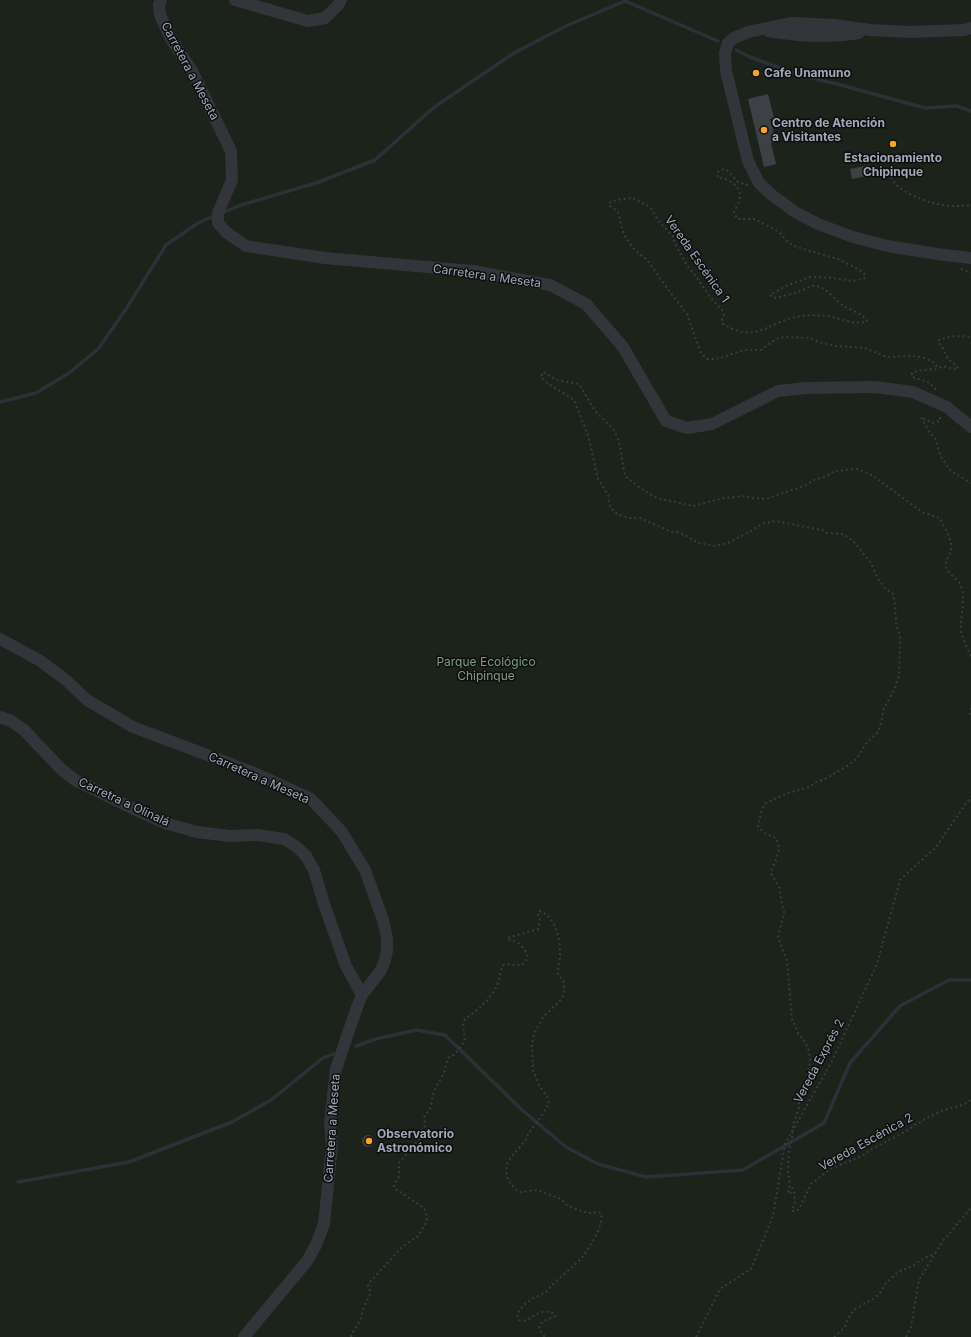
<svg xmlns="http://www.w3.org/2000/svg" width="971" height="1337" font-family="Inter,sans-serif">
  <rect width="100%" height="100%" fill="#131315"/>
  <rect fill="#1b231b" x="0" y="0" width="971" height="1337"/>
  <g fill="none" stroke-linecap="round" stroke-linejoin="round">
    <g stroke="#283339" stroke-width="3.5">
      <polyline points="736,50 750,57 799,75 837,84 925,108 957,106 971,111"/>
      <polyline points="222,213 238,206 316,183 375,160 433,108 514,53 566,26 625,1 718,41"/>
      <polyline points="0,402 36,393 69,373 98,349 126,309 166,245 198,223 216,215"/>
      <polyline points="356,1046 376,1039 416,1030 445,1035 522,1110 566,1147 598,1164 646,1177 743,1170 824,1123 850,1063 900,1006 949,980 971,980"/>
      <polyline points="18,1182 129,1162 232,1122 271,1100 323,1058 333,1054"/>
    </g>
  </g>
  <g fill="#3f4045">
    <polygon points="768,94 774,118 770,119 776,142 771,143 776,164 764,167 748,99"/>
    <polygon points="869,165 872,175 852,179 850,169"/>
    <circle cx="368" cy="1141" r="6"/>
  </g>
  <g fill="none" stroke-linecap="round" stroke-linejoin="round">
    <g stroke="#393c41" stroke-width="2" stroke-dasharray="2 3" stroke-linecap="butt">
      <path d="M891,167C891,170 890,175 892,179C895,186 902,189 908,193C929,204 948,208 971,205"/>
      <path d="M748,185L738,182L727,170L724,169L718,172L717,174L718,178C728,178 741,186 740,197C739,203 736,208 734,212L737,219H754L776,230L780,233L789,243L797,247L806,250L838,259L858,269L864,273L865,278L853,281L833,278L810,277L786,286L770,295L774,298C783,296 793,294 801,291C807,289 810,285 816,286C827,287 835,301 844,306C850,310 865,315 867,321L866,322C862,322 857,323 853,322C844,321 835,317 826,316C818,315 809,315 801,316C769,320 757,346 722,323V320L724,315L722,310L710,297L695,275L688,267L675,244L673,236L659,222L650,207L633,198L616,200L609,203L610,206L618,212L624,235L634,249L647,260L670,292L687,314L701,353L707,359C719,360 727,355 738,352C746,349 753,350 761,350L776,339L785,337L810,338L818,342L835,346L865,348L887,357L911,356L922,357L933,362L938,367V369"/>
      <polyline points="961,269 971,273"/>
      <path d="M935,390V388L928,382L912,377V373C923,368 935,371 943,366L948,368L958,369L957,366L948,359L944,350L938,342L939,340C950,336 960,335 971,337"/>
      <polyline points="940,417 940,421 932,423 921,417 929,432 935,438 941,457 951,471 971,483"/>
      <path d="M971,656C967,648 962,639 961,630C960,616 966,600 961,586C958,578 948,575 946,567C944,560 950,556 951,550C953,540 944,526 939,518L922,512L876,478L868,473L857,469L834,471L827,476L814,480L804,486L765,499L753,498L745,496L724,498L693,506L657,498L640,488L625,476L619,441L614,430L595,411L579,384L557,380L543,372L541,377L547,383L574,400L588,435L598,479L608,495L610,507L616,513L622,516L631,518H640L672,532H677L685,535L698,543L715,546L728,543L749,532L762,524L775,521L822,530L827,533L842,534L848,537L854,542L871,563L878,579L885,588L893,594L895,605L896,624L900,635L899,676L894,690L884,708L880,727L877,733L865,745L857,758L849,765L825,779L816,782L810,787L788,793L766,803L762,809L758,826L764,833L776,838L778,843L779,849L776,860L772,869V875L780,889L781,900L784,912L778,937L787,961L792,1019L799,1035L804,1040L808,1048L810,1058L809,1068L799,1103V1108L793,1125L792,1138L789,1150L788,1170L790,1185L788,1190L789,1194L791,1192L792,1188L794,1191L795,1202L792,1211H796L799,1209L811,1184L830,1169L862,1156L870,1150L901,1134L930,1116L947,1109L963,1105L971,1100"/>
      <polyline points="971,708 970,712 971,717"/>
      <path d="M351,1337C353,1330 358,1326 360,1320C362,1316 362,1311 364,1307C367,1299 373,1294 368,1286L369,1283L402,1247L418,1236L425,1225L427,1220V1216L424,1208L394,1188V1185L399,1176V1163L421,1137L422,1130L425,1126L424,1117L430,1109L434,1091L444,1073L448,1058L454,1055L465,1041L463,1024L465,1019L481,1007L484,1003L486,1002L496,988L499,979L502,966C511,960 521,973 528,957C526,951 522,945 516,942C512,940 510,941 507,938L538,929L540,921L538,914L539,911C555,915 560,938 560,952C560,960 558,967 558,975L564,982V993L562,998L558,1003L543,1017L534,1034L532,1044L533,1070L539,1085L548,1098L549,1103L542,1115L528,1134L526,1140L511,1157L507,1164L506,1170L508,1180L515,1189L520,1192L537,1190L561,1199L567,1205L578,1210L589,1213H593L596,1212L601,1213C605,1223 590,1247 584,1255C577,1264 567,1271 559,1279L556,1281L546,1292L530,1300L524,1305L517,1314L519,1320C531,1325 536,1305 555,1314V1316C548,1321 544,1318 539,1327L541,1332L545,1337"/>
      <polyline points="696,1337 720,1289 751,1269 773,1216 785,1144 831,1063 877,964 900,880 936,847 971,796"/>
      <polyline points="834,1337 844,1328 849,1317 855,1309 873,1299 880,1293 886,1283 898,1272 913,1266 924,1258 934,1254"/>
      <polyline points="906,1337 911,1327 919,1280 942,1242 971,1208"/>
    </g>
    <g stroke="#33353a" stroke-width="12">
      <polyline points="161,0 159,5 160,15 171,39 192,71 231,151 232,180 218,213 218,223 226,232 246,246 325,258 473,271 550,285 586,304 623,347 666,421 687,428 712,424 778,391 806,388 875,387 913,392 947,407 971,427"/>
      <polyline points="235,0 308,21 325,18 338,5 341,0"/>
      <polyline points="971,28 964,30 910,32 870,30 834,25 792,23 748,32 734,38 728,43 725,53 726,71 748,161 759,183 772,195 795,212 818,224 853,237 887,246 937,254 971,258"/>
      <path d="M768,31C798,36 829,38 859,33"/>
      <polyline points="0,639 39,660 66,680 87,700 133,727 252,772 311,799 342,832 365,870 383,920 387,938 387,951 385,960 381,970 362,995 357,1007 336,1069 330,1123 332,1145 324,1224 316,1245 307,1261 244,1337"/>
      <polyline points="0,717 11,721 24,730 60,768 75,780 136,810 168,824 197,832 230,836 258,835 284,839 297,847 306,856 314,870 324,904 346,966 362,995"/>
    </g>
  </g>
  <g fill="#fca423" stroke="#0e0e10" stroke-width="1.5">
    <circle cx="756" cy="73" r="4"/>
    <circle cx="764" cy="130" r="4"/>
    <circle cx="893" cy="144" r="4"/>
    <circle cx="369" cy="1141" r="4"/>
  </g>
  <g text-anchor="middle" stroke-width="3" stroke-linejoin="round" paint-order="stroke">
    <g font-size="12" fill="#a3aab6" stroke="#0e0e10">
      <text transform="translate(190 71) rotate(62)" y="4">Carretera a Meseta</text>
      <text transform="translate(697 259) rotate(55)" y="4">Vereda Escénica 1</text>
      <text transform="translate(487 276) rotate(8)" y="4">Carretera a Meseta</text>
      <text transform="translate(259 778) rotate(24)" y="4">Carretera a Meseta</text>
      <text transform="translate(124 802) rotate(25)" y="4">Carretra a Olinalá</text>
      <text transform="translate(819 1061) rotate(-62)" y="4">Vereda Exprés 2</text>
      <text transform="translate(332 1128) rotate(-86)" y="4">Carretera a Meseta</text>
      <text transform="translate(866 1142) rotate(-29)" y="4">Vereda Escénica 2</text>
    </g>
    <g font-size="12" font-weight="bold" fill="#a3aab6" stroke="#0e0e10" text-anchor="start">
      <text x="764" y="77">Cafe Unamuno</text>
      <text x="772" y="127">Centro de Atención<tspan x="772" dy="14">a Visitantes</tspan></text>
      <text x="893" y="162" text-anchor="middle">Estacionamiento<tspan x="893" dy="14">Chipinque</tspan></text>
      <text x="377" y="1138">Observatorio<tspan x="377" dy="14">Astronómico</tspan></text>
    </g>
    <g font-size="12" fill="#79a279" stroke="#0e0e10">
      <text x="486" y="666">Parque Ecológico<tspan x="486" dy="14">Chipinque</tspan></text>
    </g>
  </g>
</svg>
